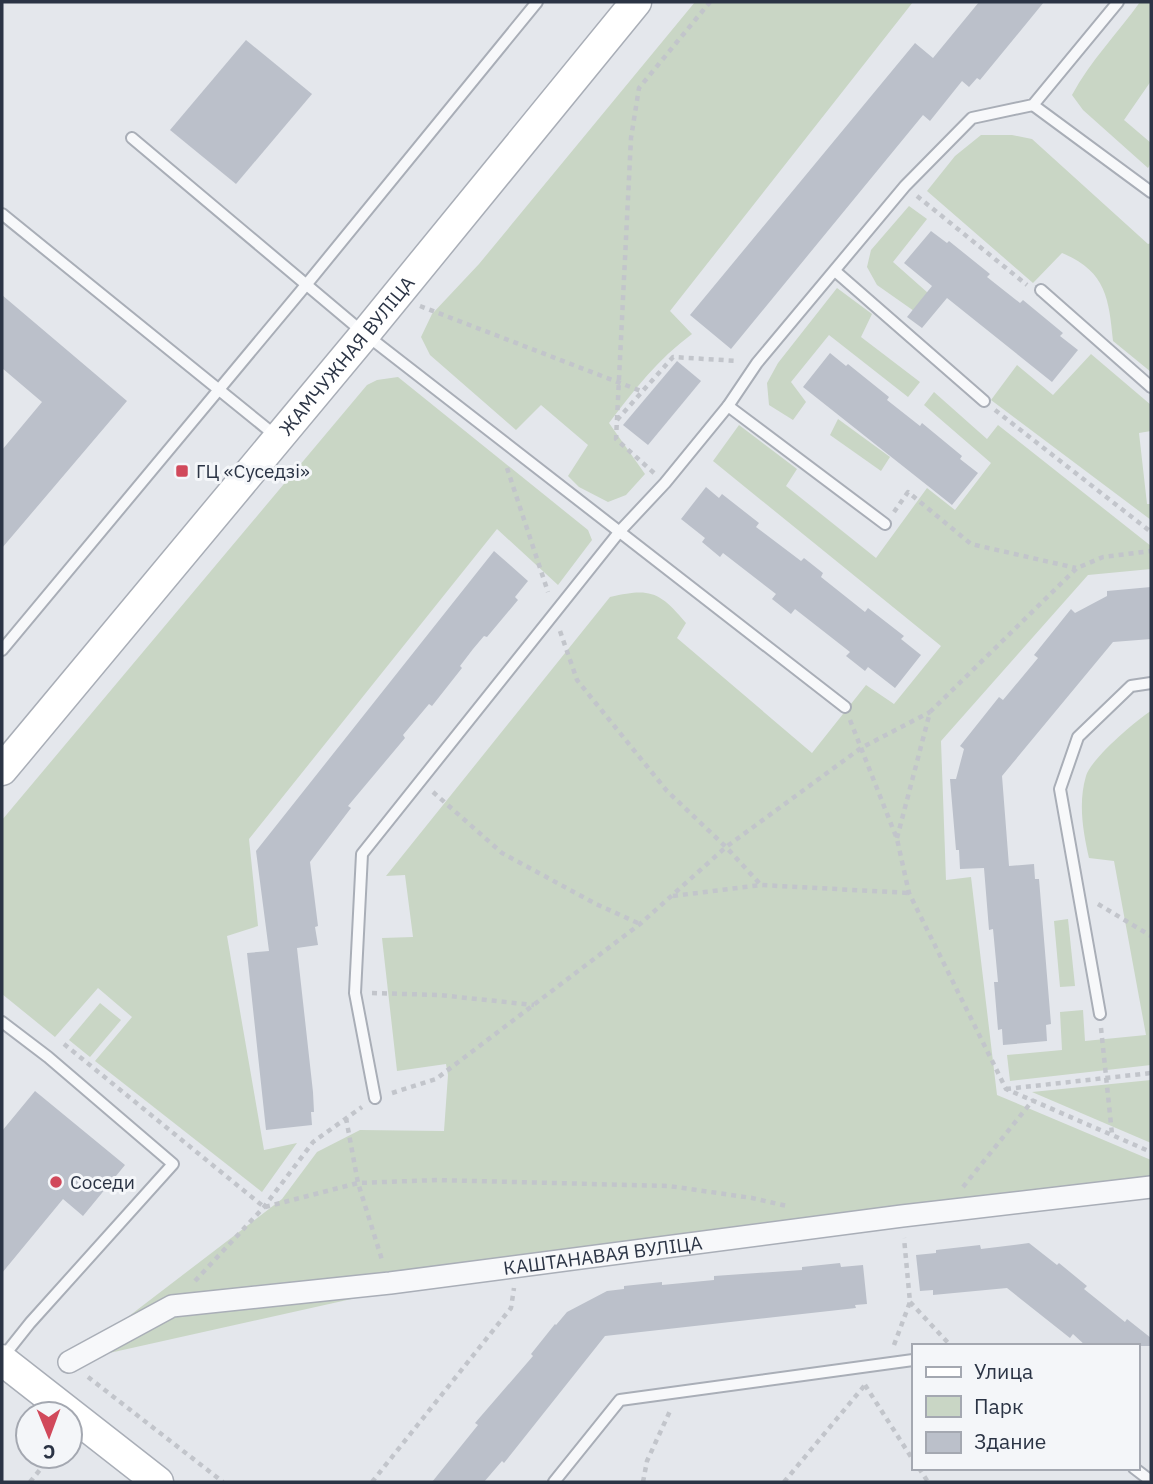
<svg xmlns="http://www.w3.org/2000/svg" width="1153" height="1484" font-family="'IBM Plex Sans',sans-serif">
  <rect width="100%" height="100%" fill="#e4e7ec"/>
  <g fill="#c9d6c5">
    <path d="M695,2H913L670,311L692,334C658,359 634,390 609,423L645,474L626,495L608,502L579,487L568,476L588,445L541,405L516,430L430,355L421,337L432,314L479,264Z"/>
    <path d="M1140,2H1151V81L1124,120L1151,143V163L1148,168L1083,110L1072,95C1090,61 1118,33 1140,2Z"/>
    <path d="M981,135H1012L1032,139L1148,244L1151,243V372L1113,341C1109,299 1106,271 1062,253L1033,283L927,191L955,156Z"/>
    <polygon points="909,206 927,219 893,262 928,293 914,311 877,285 867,267 871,250"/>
    <polygon points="837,288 872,314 861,337 920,382 908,397 829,335 791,382 806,402 793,420 769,405 767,383 778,363"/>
    <polygon points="1091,354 1151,405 1151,431 1139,433 1147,504 1151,504 1151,520 991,400 1017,365 1053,395"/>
    <polygon points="398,377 588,530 592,540 558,585 497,529 249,839 258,926 227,936 264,1150 297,1143 262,1192 95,1061 132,1017 98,988 55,1037 2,994 2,820 367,385 377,380"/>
    <path d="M934,392L987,439L998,425L1151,546V569L1088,575L941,741L946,880L971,877L997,1095L1151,1160V1176L549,1255L69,1362L282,1199L317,1152L360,1130L444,1131L448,1075L446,1064L397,1071L382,938L413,937L405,875L386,876L610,597C650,588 659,591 686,623L677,638L812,753L866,685L894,704L941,646L713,461L739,425L797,469L786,486L876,558L927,488L955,510L991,463L924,405Z"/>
    <polygon points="838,419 890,457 881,471 830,435"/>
    <path d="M1151,711V1065L1010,1081L1007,1055L1062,1050L1060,1012L1083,1010L1085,1041L1146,1035L1114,861L1089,858C1083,831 1078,803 1086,776C1090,760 1136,720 1151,711Z"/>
    <polygon points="1068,919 1075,986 1060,987 1054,921"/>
    <polygon points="100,1003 121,1020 90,1057 69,1040"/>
    <polygon points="1151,1080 1151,1143 1032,1092"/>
  </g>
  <g fill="#bbc0ca">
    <polygon points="979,2 1044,2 980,80 977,78 969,87 962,81 930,121 923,115 731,349 690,315 915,43 933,58"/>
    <polygon points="246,40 312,94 236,184 170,130"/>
    <polygon points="931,231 947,243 949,241 990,274 987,277 1020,303 1023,300 1063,333 1060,336 1078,350 1052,382 947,298 922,328 907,317 932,286 904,263"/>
    <polygon points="2,295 127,401 2,548 2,450 42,402 2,368"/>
    <polygon points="830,353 846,366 848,364 889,397 887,400 920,426 922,423 962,456 960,459 978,473 952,505 803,387"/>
    <polygon points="677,361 701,381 648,445 623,425"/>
    <polygon points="706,487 719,498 722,494 759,523 756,527 801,561 804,558 823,573 821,577 865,612 868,608 904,636 901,639 921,655 895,688 868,667 865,671 846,656 850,652 795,609 791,614 772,599 776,594 723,553 720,557 702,542 705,538 681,519"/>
    <polygon points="494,551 528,581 515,597 518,600 487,637 484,636 473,649 460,666 462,668 432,706 429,704 403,735 405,738 348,806 351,808 310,862 318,926 315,927 318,945 297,948 313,1092 314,1112 311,1112 312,1125 266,1130 247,953 269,951 256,851"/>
    <polygon points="1151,587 1151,639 1113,642 1002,776 1009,866 1034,864 1035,879 1039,879 1051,1024 1046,1025 1047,1041 1003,1045 1002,1029 998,1030 994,982 998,982 993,929 989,930 984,868 960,869 959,850 956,850 950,779 956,779 964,749 960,746 999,697 1003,700 1038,658 1034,655 1071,609 1075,613 1107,596 1107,591"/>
    <polygon points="35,1091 125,1165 83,1216 63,1199 2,1273 2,1131"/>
    <polygon points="1029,1243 1057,1265 1059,1263 1087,1286 1084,1289 1125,1322 1127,1319 1151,1338 1151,1346 1086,1346 1073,1334 1070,1338 1007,1288 933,1295 933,1290 920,1291 916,1255 936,1253 936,1250 980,1245 981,1249"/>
    <polygon points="840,1263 841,1267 863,1265 867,1304 855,1305 856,1308 605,1336 504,1463 502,1461 484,1482 432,1482 478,1425 475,1423 533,1356 531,1354 555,1324 556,1325 567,1312 607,1291 624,1289 624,1286 662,1282 662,1285 714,1280 714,1276 802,1270 802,1267"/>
  </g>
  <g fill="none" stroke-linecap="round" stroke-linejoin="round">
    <g stroke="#a9aeb7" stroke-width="14">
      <g id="lane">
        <polyline points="1033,105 1151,192"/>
        <polyline points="132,138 365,334 845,707"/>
        <polyline points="2,214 276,436"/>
        <polyline points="835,271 984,401"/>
        <polyline points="1041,290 1151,387"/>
        <polyline points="728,406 885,524"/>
        <polyline points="2,650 306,285 537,2"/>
        <polyline points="1100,1014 1060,789 1078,737 1131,686 1151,683"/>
        <polyline points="2,1022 48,1057 173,1164 30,1323 3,1357"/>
        <polyline points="375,1098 355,993 362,854 620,531 665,483 728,406 757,363 905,186 972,118 1033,105 1118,2"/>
        <polyline points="1134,1468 1151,1481"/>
        <polyline points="554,1482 620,1400 913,1360"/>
      </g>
    </g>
    <g stroke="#a9aeb7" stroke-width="24">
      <g id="street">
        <path id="s1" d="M69,1362L172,1306L390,1283L902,1216L1151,1187"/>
      </g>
    </g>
    <g stroke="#a9aeb7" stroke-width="33">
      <g id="secondary">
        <path id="s2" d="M2,770L365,334L636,2"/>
        <polyline points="2,1360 158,1482"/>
      </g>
    </g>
    <g stroke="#c2c5cb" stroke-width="4.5" stroke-dasharray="5 5" stroke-linecap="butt">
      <polyline points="917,196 1027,285"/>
      <polyline points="420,306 641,391"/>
      <polyline points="995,410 1151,532"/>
      <polyline points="617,420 673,357 738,361"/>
      <polyline points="507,468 548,592"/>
      <polyline points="654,473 616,439 631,138 639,88 710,2"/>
      <polyline points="894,512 908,492 971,544 1076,568"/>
      <polyline points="560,631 577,680 667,791 726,847 761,885"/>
      <polyline points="850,720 897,839 909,893 1006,1089 1151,1152"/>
      <polyline points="433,792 502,853 596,904 640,924"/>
      <polyline points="897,838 930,712 1077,568 1103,557 1151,551"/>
      <polyline points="673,896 761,885 909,893"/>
      <polyline points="1098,904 1151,936"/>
      <polyline points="372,993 439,995 534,1005"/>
      <polyline points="1101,1028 1112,1134"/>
      <polyline points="64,1044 264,1207"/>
      <polyline points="1006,1089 1151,1073"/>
      <polyline points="392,1093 436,1079 640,924 726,847 861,748 930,712"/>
      <polyline points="346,1118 358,1183 383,1263"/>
      <polyline points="963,1187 1033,1100"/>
      <polyline points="265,1207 358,1183 437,1180 669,1186 752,1198 787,1206"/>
      <polyline points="195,1281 264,1207 313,1142 362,1107"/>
      <polyline points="910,1302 951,1346"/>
      <polyline points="894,1345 910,1302 904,1238"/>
      <polyline points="88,1377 223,1482"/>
      <polyline points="865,1385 913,1460"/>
      <polyline points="919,1468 928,1482"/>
      <polyline points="30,1482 51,1456"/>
      <polyline points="372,1482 511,1308 514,1288"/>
      <polyline points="643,1482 647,1461 670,1411"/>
      <polyline points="784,1482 865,1385"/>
    </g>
    <use href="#lane" stroke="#f7f8fa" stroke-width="10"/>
    <use href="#street" stroke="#f7f8fa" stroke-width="21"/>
    <use href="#secondary" stroke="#fff" stroke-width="30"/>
  </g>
  <g fill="#d1495b" stroke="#f4f6f9" stroke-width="2.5">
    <rect x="175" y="464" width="14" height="14" rx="3.5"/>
    <circle cx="56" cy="1182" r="7"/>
  </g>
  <g text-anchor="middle" stroke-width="6" stroke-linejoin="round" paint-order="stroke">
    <g font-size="19" fill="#2b3445" stroke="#f4f6f9">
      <text dy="7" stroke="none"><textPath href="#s2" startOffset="539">ЖАМЧУЖНАЯ ВУЛІЦА</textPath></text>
      <text dy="7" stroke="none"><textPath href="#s1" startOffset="551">КАШТАНАВАЯ ВУЛІЦА</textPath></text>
    </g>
    <g font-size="19" fill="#2b3445" stroke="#f4f6f9" text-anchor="start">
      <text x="196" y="478">ГЦ «Суседзі»</text>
      <text x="70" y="1189">Соседи</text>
    </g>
  </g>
  <rect width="1153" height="1484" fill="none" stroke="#2b3445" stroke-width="7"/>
  <rect x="912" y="1344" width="228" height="126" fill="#f4f6f9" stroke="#a4a8b1" stroke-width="2"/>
  <rect x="926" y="1367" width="35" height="10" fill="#ffffff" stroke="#a4a8b1" stroke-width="2"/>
  <text x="974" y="1379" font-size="21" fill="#2b3445">Улица</text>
  <rect x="926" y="1396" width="35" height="21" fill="#c9d6c5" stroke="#a4a8b1" stroke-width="2"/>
  <text x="974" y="1414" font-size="21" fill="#2b3445">Парк</text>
  <rect x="926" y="1432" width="35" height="21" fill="#bbc0ca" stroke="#a4a8b1" stroke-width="2"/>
  <text x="974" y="1449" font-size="21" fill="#2b3445">Здание</text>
  <g transform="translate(49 1435) rotate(179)"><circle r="33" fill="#f4f6f9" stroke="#a4a8b1" stroke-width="2"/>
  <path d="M0-5L12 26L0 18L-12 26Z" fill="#d1495b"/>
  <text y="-10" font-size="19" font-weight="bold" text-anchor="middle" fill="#2b3445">С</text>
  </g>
</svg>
